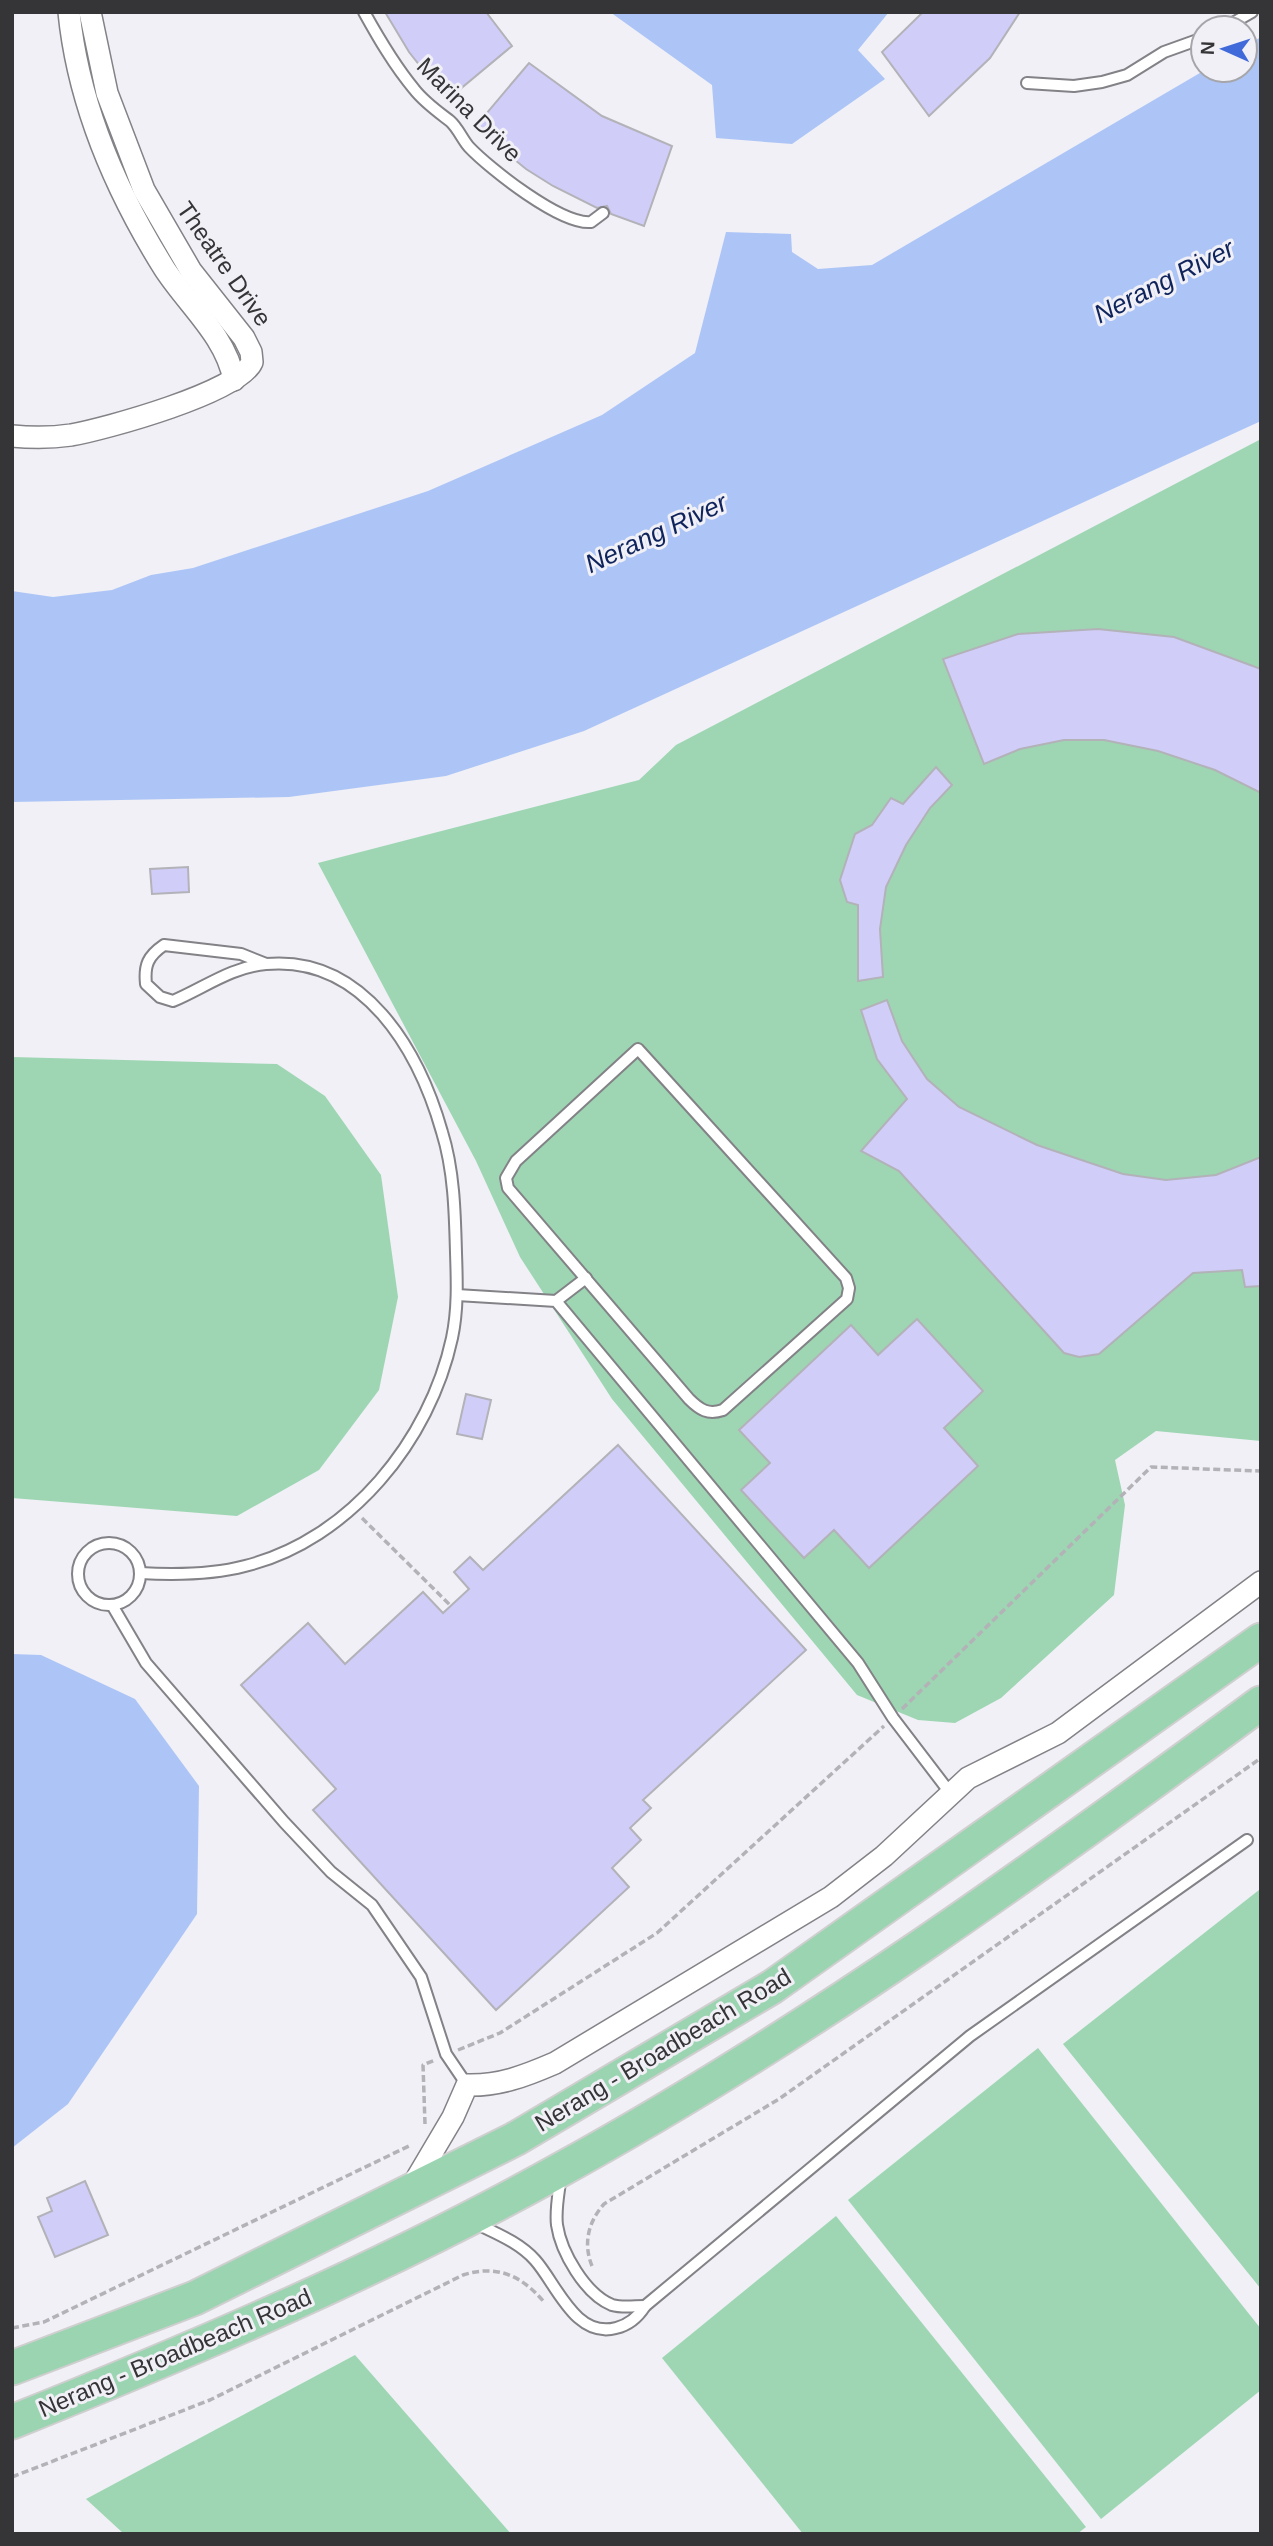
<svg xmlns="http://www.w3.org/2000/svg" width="1273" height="2546" font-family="Arial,sans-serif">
  <rect width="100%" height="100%" fill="#f0f0f6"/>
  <g fill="#9ed6b3">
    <polygon points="1261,439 1261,1441 1156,1431 1115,1460 1125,1505 1114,1595 1001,1698 955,1723 918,1720 857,1695 612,1399 520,1257 476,1161 318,863 639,780 676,745"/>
    <polygon points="12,1057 277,1064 325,1096 381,1175 398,1297 379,1390 319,1470 237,1516 12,1498"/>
    <polygon points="1259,1890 1261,1892 1261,2289 1063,2044"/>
    <polygon points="1038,2048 1261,2329 1261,2390 1101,2519 848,2200"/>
    <polygon points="836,2216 1086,2527 1077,2534 803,2534 662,2358"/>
    <polygon points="355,2355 511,2534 124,2534 86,2499"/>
  </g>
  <g fill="#adc5f6">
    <polygon points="610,12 889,12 858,50 885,79 792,144 716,138 712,85"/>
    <polygon points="1261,37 1261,421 584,731 446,776 289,797 12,802 12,591 53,597 112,590 151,575 193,568 428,491 602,415 695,353 726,232 791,234 792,252 818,269 872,265 1205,70 1245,70 1245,46"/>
    <polygon points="12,1654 41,1655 135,1699 199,1786 197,1914 68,2104 12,2148"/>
  </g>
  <g fill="#d0cdf9" stroke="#b2b2b8" stroke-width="2">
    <polygon points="385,12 486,12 512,46 447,100 409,52"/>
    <polygon points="923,12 1020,12 990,58 929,116 882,52"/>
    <polygon points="529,63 602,116 672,146 644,226 611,214 607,206 597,208 553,186 526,169 475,127"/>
    <polygon points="1098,629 1174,637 1261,669 1261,793 1215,770 1158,751 1104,740 1064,740 1020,749 984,764 943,659 1018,634"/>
    <polygon points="936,767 952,785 930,808 906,845 886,887 880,929 883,977 858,981 858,905 847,902 840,880 855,834 872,825 891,798 903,804"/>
    <polygon points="188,867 189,892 152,894 150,869"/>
    <polygon points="887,1000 902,1041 927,1079 959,1107 1037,1145 1123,1174 1166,1180 1216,1175 1261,1157 1261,1286 1245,1287 1242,1270 1193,1273 1099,1354 1079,1357 1064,1353 899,1171 861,1151 907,1099 877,1059 861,1010"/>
    <polygon points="917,1319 983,1391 944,1428 978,1466 869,1568 834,1530 804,1558 741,1490 770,1463 739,1430 851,1325 878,1355"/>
    <polygon points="466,1394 491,1400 482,1439 457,1434"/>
    <polygon points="618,1445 806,1650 643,1800 651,1808 630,1828 641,1840 612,1868 629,1887 496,2010 313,1810 336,1789 241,1685 308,1623 345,1664 423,1592 443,1613 469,1589 454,1572 470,1557 483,1570"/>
    <polygon points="85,2181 108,2235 55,2257 38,2217 52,2211 47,2198"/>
  </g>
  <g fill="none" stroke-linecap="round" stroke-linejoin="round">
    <g stroke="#828287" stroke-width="14">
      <g id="lane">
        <path d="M364,12C379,39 394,65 414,89C424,102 437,111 450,121C458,128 462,139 469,147C490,169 561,225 591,222L603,213"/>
        <polyline points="1224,28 1252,12"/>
        <polyline points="1027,83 1074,86 1102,82 1127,75 1164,52 1203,38"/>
        <path d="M638,1049L846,1278L849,1288L847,1299L723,1410C708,1415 700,1410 689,1399L508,1188L506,1178L516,1161Z"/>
        <polyline points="457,1295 556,1301 858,1663 893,1718 951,1794"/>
        <polyline points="556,1301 586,1278"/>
        <circle cx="109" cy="1574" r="31"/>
        <path d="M140,1573C175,1575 211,1575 245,1566C350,1540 430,1440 452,1338C458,1310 457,1281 456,1253C455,1213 454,1170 442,1132C419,1051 364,955 266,964C231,967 204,988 173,1001L160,997L146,984C144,965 148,956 164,945L241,954L266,964"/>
        <polyline points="112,1605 146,1663 284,1822 331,1872 372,1905 421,1977 446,2054 467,2085"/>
        <path d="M561,2175C559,2192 555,2209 557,2225C561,2252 585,2294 612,2305C622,2308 634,2306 645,2306"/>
        <path d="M475,2223C495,2233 519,2242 535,2260C556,2283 575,2339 616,2328C629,2325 638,2317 645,2306L970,2036L1247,1840"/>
      </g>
    </g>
    <g stroke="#828287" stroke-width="24">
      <g id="street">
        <path d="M69,12C78,103 116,191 164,268C187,304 226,336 234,380"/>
        <path d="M12,436C32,438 51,438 71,435C105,429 240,392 252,362L251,352L244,338L191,271L144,190L107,93L90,12"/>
        <path d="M411,2188L453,2117L467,2085C499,2086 525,2076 555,2063L831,1897L884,1856L968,1778L1058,1733L1261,1582"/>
      </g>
    </g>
    <g stroke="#cfcfcf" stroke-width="37">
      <g id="primary">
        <polyline points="12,2368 195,2298 515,2139 772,1987 1261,1640"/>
        <path d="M12,2422C199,2347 384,2268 560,2170C807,2034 1034,1870 1261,1703"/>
      </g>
    </g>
    <g stroke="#b2b2b7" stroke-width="3.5" stroke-dasharray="7 3.5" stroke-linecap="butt">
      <polyline points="362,1518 451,1606"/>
      <polyline points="902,1709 1151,1467 1261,1471"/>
      <polyline points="458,2050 500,2033 657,1933 884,1726"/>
      <polyline points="425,2124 423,2065 435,2060"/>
      <path d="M592,2266C583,2244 588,2222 604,2204L779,2099L1261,1758"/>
      <polyline points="12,2328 44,2322 411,2145"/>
      <path d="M12,2477L210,2400L463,2275C498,2264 522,2276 545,2303"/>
    </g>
    <use href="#lane" stroke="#fff" stroke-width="10"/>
    <use href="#street" stroke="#fff" stroke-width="21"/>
    <use href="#primary" stroke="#9ad4b0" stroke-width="33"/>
  </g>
  <g text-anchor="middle" stroke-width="6" stroke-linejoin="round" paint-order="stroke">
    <g font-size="24" fill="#353537" stroke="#f0f0f6">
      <text transform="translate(469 110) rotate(45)" y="8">Marina Drive</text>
      <text transform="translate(224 264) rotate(55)" y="8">Theatre Drive</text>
      <text transform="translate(663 2050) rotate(-31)" y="8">Nerang - Broadbeach Road</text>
      <text transform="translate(175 2353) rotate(-23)" y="8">Nerang - Broadbeach Road</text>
    </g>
    <g font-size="26" font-style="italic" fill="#0f245c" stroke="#f0f0f6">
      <text transform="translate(1164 281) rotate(-27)" y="9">Nerang River</text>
      <text transform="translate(656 533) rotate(-25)" y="9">Nerang River</text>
    </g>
  </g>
  <rect width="1273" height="2546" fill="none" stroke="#353537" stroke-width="28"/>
  <g transform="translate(1224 49) rotate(273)"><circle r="33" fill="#f0f0f6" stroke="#a5a5aa" stroke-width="2"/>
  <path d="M0-5L12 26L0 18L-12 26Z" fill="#4069da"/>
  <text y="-10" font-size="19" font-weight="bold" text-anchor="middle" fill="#353537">N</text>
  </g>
</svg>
